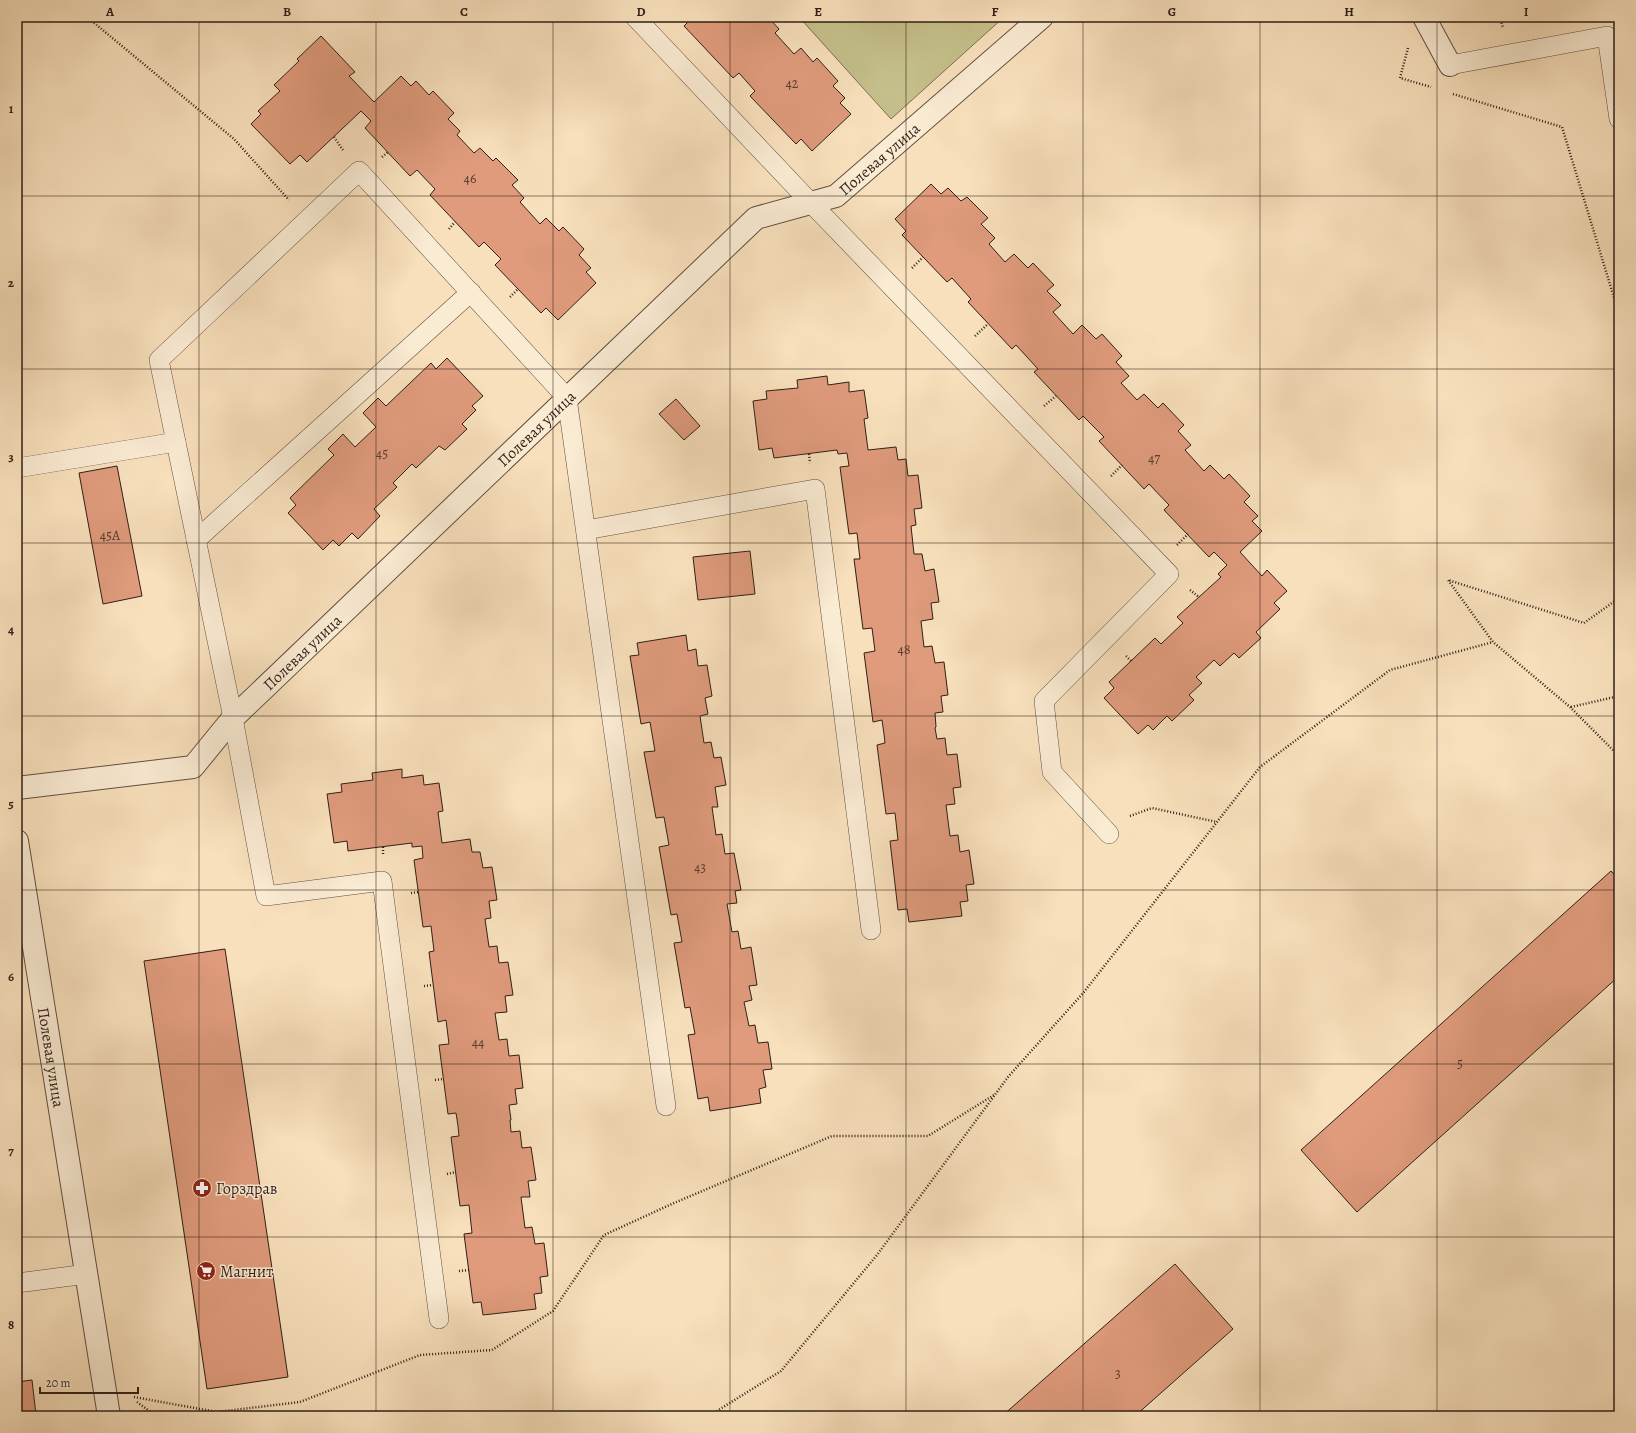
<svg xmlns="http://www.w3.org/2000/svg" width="1636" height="1433" font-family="Alegreya,serif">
  <rect width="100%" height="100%" fill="#f8e0bc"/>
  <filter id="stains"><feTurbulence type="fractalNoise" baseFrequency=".005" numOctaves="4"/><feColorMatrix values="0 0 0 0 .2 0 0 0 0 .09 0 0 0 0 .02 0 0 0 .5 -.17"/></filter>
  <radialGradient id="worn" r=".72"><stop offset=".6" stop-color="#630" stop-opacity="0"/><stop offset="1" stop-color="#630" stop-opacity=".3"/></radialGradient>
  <polygon fill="#c5c08b" stroke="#7a7051" points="799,17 1004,17 891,119"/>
  <g fill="#df9b7c" stroke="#2f1f17">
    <polygon points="687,17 768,17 779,29 775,33 794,54 801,48 813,62 817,58 838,81 833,86 845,98 840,103 851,114 812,151 801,139 796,144 750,96 755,91 739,73 733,78 684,26 690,20"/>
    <polygon points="321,36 355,72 349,76 374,102 401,76 411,86 416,81 429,95 433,91 454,113 448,119 460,131 457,135 474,153 480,148 493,161 496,158 518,180 512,185 524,198 520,202 540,224 546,218 559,231 563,227 584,249 579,255 591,268 586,272 596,283 558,320 546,308 541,313 495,265 501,259 484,242 479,247 430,195 435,189 417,170 410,176 365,128 371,121 361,111 307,162 300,155 290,164 251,124 261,114 258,111 280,91 274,85 299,61 297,59"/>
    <polygon points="931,184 941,194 948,188 961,201 967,197 988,218 981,224 995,238 989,244 1005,262 1014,254 1028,268 1033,263 1054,285 1047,291 1061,305 1053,312 1073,334 1082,325 1096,339 1102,334 1122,356 1116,362 1129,376 1121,383 1137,400 1144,394 1158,408 1163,403 1184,425 1178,431 1191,445 1185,450 1204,471 1210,465 1224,479 1229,474 1250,496 1244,502 1258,516 1252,521 1262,531 1240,552 1262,576 1267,570 1287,591 1274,603 1280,609 1256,632 1261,638 1239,658 1234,653 1220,666 1214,660 1196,677 1202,683 1189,695 1194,700 1172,721 1167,716 1153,730 1148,725 1138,734 1104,698 1114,688 1109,682 1155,638 1161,644 1183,623 1177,617 1221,577 1218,574 1227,565 1214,552 1209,557 1164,510 1169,505 1149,484 1144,489 1099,441 1104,437 1083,416 1079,420 1034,372 1038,369 1016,345 1012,349 968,302 971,299 952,278 947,282 902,235 906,231 895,219"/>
    <polygon points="447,358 483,396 472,406 476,410 462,424 467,429 445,450 439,446 416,468 412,464 393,483 397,487 374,509 380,516 358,539 352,533 339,546 333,540 323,550 288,513 296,505 290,498 334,455 328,449 343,434 355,447 376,427 363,413 378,398 386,406 431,363 436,369"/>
    <polygon points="827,376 828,385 849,382 849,392 864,390 868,418 864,419 868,450 896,447 898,460 906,459 908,476 918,475 922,508 914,509 916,525 911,526 914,554 922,554 925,571 934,569 939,602 931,603 933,619 921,621 924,647 932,646 935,663 944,662 948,695 941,696 943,712 935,713 936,727 935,728 937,739 945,738 947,755 957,754 961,787 953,788 955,804 946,805 950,836 958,835 960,852 969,850 974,884 966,885 968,901 960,902 962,916 909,922 907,909 898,910 890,841 898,840 895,813 886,814 877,745 885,743 884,734 882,720 873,722 864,653 875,651 872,628 863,629 854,559 860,559 857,533 849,534 840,467 849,466 847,453 838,454 837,450 774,458 772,448 759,450 753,401 767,399 766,391 798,388 797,380"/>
    <polygon points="676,399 700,426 684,440 659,414"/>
    <polygon points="117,466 142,596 103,604 79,473"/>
    <polygon points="750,551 755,594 698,600 693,557"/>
    <polygon points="686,635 688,651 696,649 698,666 707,665 712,696 705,698 708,714 700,716 704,743 711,742 714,758 721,757 726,785 715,787 718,807 712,807 716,835 722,834 725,854 734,853 741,890 735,891 737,903 727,904 732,932 738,931 741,949 751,947 757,985 749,986 752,1000 744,1002 749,1026 755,1025 758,1043 768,1042 772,1069 763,1070 766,1087 759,1089 761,1103 710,1111 708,1097 698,1099 688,1035 695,1034 690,1007 685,1008 674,943 682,942 677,914 671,915 659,847 669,845 664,817 656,818 644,752 655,751 650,722 641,724 630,656 639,655 637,643"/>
    <polygon points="402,769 402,778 423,775 424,785 439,783 443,811 438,812 442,843 470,839 472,852 480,852 483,868 492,867 497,900 489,901 491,918 485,919 489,947 497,946 499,963 508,962 513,995 505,996 507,1012 495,1013 499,1040 507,1039 509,1056 519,1055 523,1088 515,1089 517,1104 509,1105 511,1120 510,1120 511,1132 520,1131 522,1148 531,1147 536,1180 528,1181 530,1197 521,1197 525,1228 532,1227 535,1244 544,1243 548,1276 540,1277 542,1293 534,1294 536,1309 483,1315 481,1302 473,1303 464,1234 472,1233 469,1205 460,1206 451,1137 459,1136 458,1126 456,1113 448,1114 439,1045 449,1044 446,1020 438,1022 429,952 434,951 431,926 423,927 414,860 423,858 422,846 412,847 412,843 348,851 347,841 334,843 327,794 342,792 341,784 373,780 372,773"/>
    <polygon points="1611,871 1619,880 1619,976 1357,1212 1301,1150"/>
    <polygon points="225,949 288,1377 207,1389 144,961"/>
    <polygon points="1175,1264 1233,1329 1135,1416 1002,1416"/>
    <polygon points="32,1380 36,1415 17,1416 17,1382"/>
  </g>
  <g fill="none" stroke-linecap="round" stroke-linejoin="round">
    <g stroke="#614f40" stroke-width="20">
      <g id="service">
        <polyline points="635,17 811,203 1169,574 1044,701 1052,772 1109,834"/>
        <polyline points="1450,65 1607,36 1619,119"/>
        <polyline points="17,468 176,442"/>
        <polyline points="586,530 815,489 871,930"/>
        <polyline points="196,540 471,292"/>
        <polyline points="17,1283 87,1274"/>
        <polyline points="439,1319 382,881 266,896 233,718 159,360 359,171 567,398 666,1106"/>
      </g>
    </g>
    <g stroke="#614f40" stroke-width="24">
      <g id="minor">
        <polyline points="1424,17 1450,65"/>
        <path id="s1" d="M17,788L193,767L233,718L756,218L836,196L1042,17"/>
        <path id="s2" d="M17,841L109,1416"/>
      </g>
    </g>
    <g stroke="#2f1f17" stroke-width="2.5" stroke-dasharray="1 2" stroke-linecap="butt">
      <polyline points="87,17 234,139 289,200"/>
      <polyline points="1500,17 1503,28"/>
      <polyline points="1408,48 1400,78 1431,87"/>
      <polyline points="1453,94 1562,127 1619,314"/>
      <polyline points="334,137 343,150"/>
      <polyline points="382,157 388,152"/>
      <polyline points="449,229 455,222"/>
      <polyline points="912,268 923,257"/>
      <polyline points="510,297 518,289"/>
      <polyline points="975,336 988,324"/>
      <polyline points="1044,406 1056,396"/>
      <polyline points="809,454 810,463"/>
      <polyline points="1111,476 1122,465"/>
      <polyline points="1177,545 1188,534"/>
      <polyline points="1190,590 1199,597"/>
      <polyline points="1619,598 1584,623 1448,580 1493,642 1570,707 1619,756"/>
      <polyline points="1126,656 1131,661"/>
      <polyline points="1571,707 1619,696"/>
      <polyline points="1130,816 1152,808 1217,822"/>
      <polyline points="383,854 383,846"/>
      <polyline points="411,893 419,892"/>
      <polyline points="424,986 433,985"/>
      <polyline points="435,1080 443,1079"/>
      <polyline points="447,1174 456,1172"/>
      <polyline points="459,1271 469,1270"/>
      <polyline points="134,1397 217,1412 300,1402 420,1355 492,1350 553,1311 604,1235 674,1203 832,1136 928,1136 994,1095"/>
      <polyline points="137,1402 156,1416"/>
      <polyline points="709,1416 781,1371 877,1255 1008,1077 1084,992 1260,767 1390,670 1493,642"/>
    </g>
    <use href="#service" stroke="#faebd3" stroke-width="19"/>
    <use href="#minor" stroke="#faebd3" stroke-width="22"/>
  </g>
  <path fill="none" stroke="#2f1f17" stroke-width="1" stroke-opacity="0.55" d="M199,17V1416M376,17V1416M553,17V1416M730,17V1416M906,17V1416M1083,17V1416M1260,17V1416M1437,17V1416M17,196H1619M17,369H1619M17,543H1619M17,716H1619M17,890H1619M17,1064H1619M17,1237H1619"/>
  <defs>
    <g id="pharmacy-disc" transform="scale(1)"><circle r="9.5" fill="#8f2418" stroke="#faebd3"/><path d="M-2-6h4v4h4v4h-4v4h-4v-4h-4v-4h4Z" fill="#fff"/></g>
    <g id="supermarket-disc" transform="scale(1)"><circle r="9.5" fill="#8f2418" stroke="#faebd3"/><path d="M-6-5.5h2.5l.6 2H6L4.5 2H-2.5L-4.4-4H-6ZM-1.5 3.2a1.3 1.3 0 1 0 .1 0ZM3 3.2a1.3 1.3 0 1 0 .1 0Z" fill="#fff"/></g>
  </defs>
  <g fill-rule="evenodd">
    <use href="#pharmacy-disc" x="202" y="1188"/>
    <use href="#supermarket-disc" x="206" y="1271"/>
  </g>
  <g text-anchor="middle" stroke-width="3" stroke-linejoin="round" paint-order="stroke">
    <g font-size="14" fill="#5b3e30">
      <text x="792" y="88">42</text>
      <text x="470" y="183">46</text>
      <text x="382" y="458">45</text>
      <text x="1154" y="463">47</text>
      <text x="110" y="540">45А</text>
      <text x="904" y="654">48</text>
      <text x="700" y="872">43</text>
      <text x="478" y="1047">44</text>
      <text x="1460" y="1068">5</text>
      <text x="1118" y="1378">3</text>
    </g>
    <g font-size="16" fill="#2f1f17" stroke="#faebd3">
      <text dy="6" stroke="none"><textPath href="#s1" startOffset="1104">Полевая улица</textPath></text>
      <text dy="6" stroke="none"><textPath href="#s1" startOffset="660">Полевая улица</textPath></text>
      <text dy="6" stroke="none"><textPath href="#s1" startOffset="336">Полевая улица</textPath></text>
      <text dy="6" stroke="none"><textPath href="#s2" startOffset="219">Полевая улица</textPath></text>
    </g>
    <g font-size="16" fill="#2f1f17" stroke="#faebd3" text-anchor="start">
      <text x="216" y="1194">Горздрав</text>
      <text x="220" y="1277">Магнит</text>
    </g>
  </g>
  <rect width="1636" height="1433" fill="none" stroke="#f8e0bc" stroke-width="44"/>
  <path d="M40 1387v6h98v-6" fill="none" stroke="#2f1f17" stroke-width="2"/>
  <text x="46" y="1387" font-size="12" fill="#2f1f17" stroke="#faebd3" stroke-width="3" paint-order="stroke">20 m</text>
  <rect x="22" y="22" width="1592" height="1389" fill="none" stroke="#2f1f17" stroke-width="1.5"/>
  <g font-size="13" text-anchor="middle" font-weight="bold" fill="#2f1f17">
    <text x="110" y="16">A</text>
    <text x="287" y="16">B</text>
    <text x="464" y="16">C</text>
    <text x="641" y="16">D</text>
    <text x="818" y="16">E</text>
    <text x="995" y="16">F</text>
    <text x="1172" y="16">G</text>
    <text x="1349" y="16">H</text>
    <text x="1526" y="16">I</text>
    <text x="11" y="113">1</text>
    <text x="11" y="287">2</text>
    <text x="11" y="461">3</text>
    <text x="11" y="634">4</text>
    <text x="11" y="808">5</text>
    <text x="11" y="981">6</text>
    <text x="11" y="1155">7</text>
    <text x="11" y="1329">8</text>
  </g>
  <rect width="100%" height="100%" filter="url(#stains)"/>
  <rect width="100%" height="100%" fill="url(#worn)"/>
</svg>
